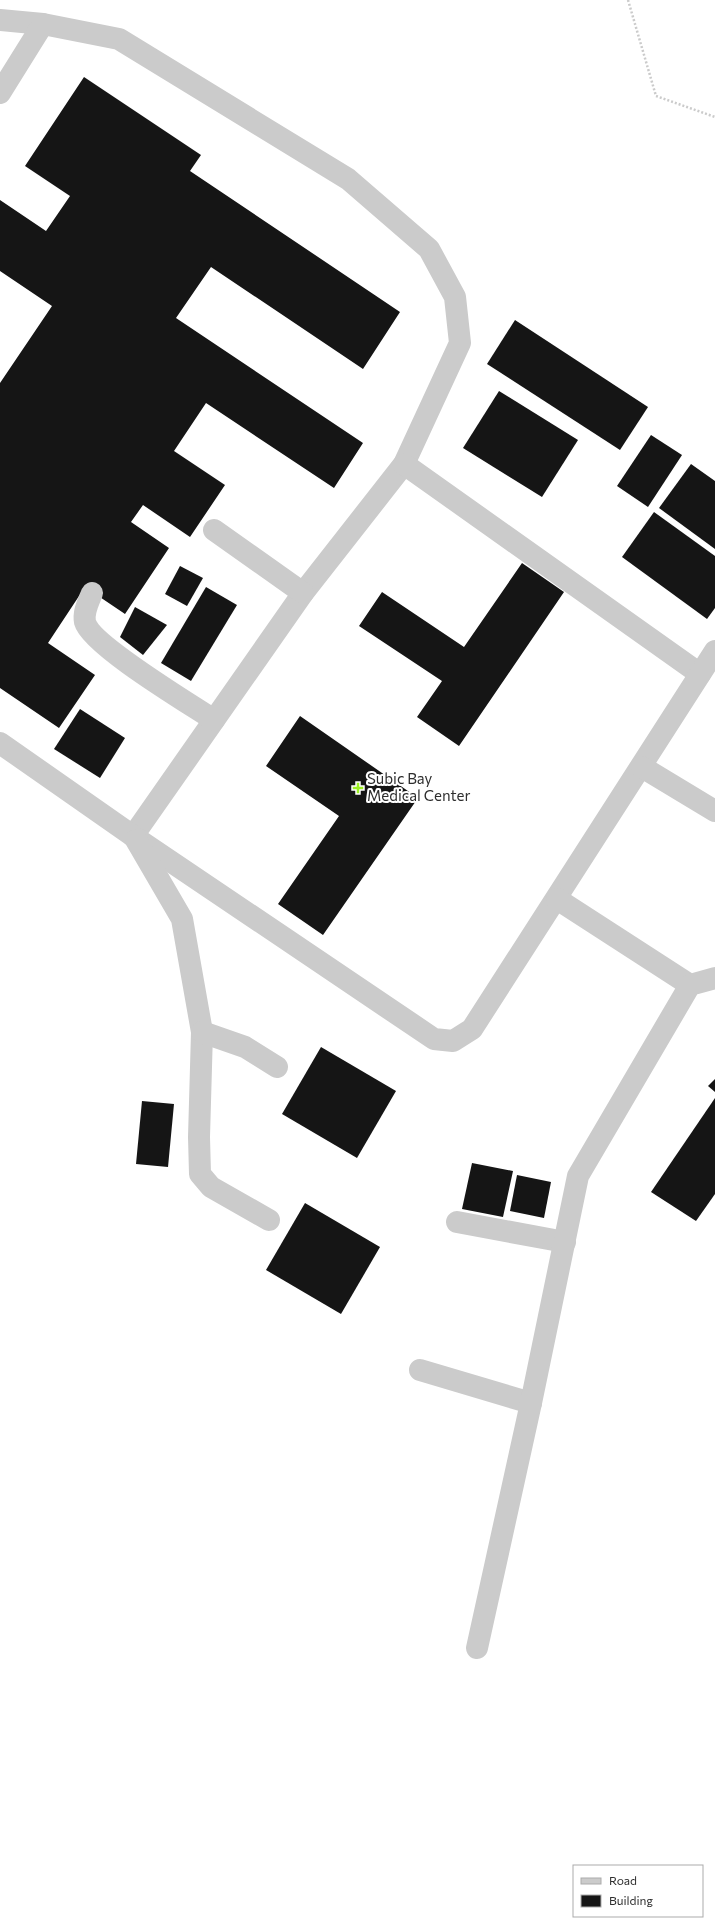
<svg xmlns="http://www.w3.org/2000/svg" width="715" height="1929" font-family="Commissioner,sans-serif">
  <rect width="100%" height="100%" fill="#fff"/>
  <g fill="#151515">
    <polygon points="84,77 201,155 190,171 400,312 363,369 211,267 176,318 363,443 334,488 206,403 174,451 225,485 190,537 143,505 131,522 169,548 125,614 85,587 48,643 95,675 59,728 0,688 0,383 52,306 0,271 0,200 46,231 70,196 25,166"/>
    <polygon points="515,320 648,407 620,450 487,364"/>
    <polygon points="499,391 578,440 542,497 463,448"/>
    <polygon points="651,435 682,455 648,507 617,486"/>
    <polygon points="691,464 715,481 715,549 659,508"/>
    <polygon points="654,512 715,556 715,608 707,619 622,557"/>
    <polygon points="522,563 564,592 459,746 417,717 442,681 359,626 382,592 464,647"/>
    <polygon points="180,566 203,578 187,606 165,594"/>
    <polygon points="206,587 237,605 191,681 161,663"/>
    <polygon points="135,607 167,625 143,655 120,637"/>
    <polygon points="80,709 125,738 100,778 54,749"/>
    <polygon points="300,716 418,798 323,935 278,904 339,816 266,766"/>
    <polygon points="321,1047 396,1091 357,1158 282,1114"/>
    <polygon points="715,1079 715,1092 708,1086"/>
    <polygon points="715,1098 715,1194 696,1221 651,1192"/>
    <polygon points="142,1101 174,1104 168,1167 136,1164"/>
    <polygon points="472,1163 513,1171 503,1217 462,1209"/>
    <polygon points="517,1175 551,1182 544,1218 510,1211"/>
    <polygon points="305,1203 380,1247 341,1314 266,1270"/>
  </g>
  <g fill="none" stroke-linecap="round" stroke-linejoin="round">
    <polyline stroke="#cbcbcb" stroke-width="2.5" stroke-dasharray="2 2" stroke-linecap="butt" points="628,0 656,96 715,117"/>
    <g stroke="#cbcbcb" stroke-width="22">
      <polyline points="0,20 43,24 119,39 348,179 429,249 455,297 460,343 404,464 303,593 133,836"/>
      <polyline points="0,93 43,24"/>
      <polyline points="404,464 700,674"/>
      <polyline points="214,530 303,593"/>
      <path d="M92,593C88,603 83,612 85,622C91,645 190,704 214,720"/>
      <polyline points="0,743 133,836 434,1039 453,1041 472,1029 715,651"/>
      <polyline points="642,767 715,811"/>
      <polyline points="136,840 182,919 202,1032 199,1137 200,1174 211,1187 269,1220"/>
      <polyline points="557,899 690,985"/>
      <polyline points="202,1032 245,1047 277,1067"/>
      <polyline points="457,1222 565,1242"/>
      <polyline points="420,1370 531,1403"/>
      <polyline points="477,1648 531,1403 578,1176 690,985 715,978"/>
    </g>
  </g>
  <path fill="#9cef25" stroke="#fff" stroke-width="1.5" d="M356 782h4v4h4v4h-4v4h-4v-4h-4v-4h4z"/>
  <g text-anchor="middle" stroke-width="4" stroke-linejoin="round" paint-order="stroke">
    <g font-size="15" fill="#2e2e2e" stroke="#fff" text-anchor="start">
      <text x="367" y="784">Subic Bay<tspan x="367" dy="17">Medical Center</tspan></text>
    </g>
  </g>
  <rect x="573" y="1865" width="130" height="52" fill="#ffffff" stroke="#ababab"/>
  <rect x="581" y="1878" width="20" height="6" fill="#cbcbcb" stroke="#ababab"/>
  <text x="609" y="1885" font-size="12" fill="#2e2e2e">Road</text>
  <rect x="581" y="1895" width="20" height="12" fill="#151515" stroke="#ababab"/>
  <text x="609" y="1905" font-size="12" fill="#2e2e2e">Building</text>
</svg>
